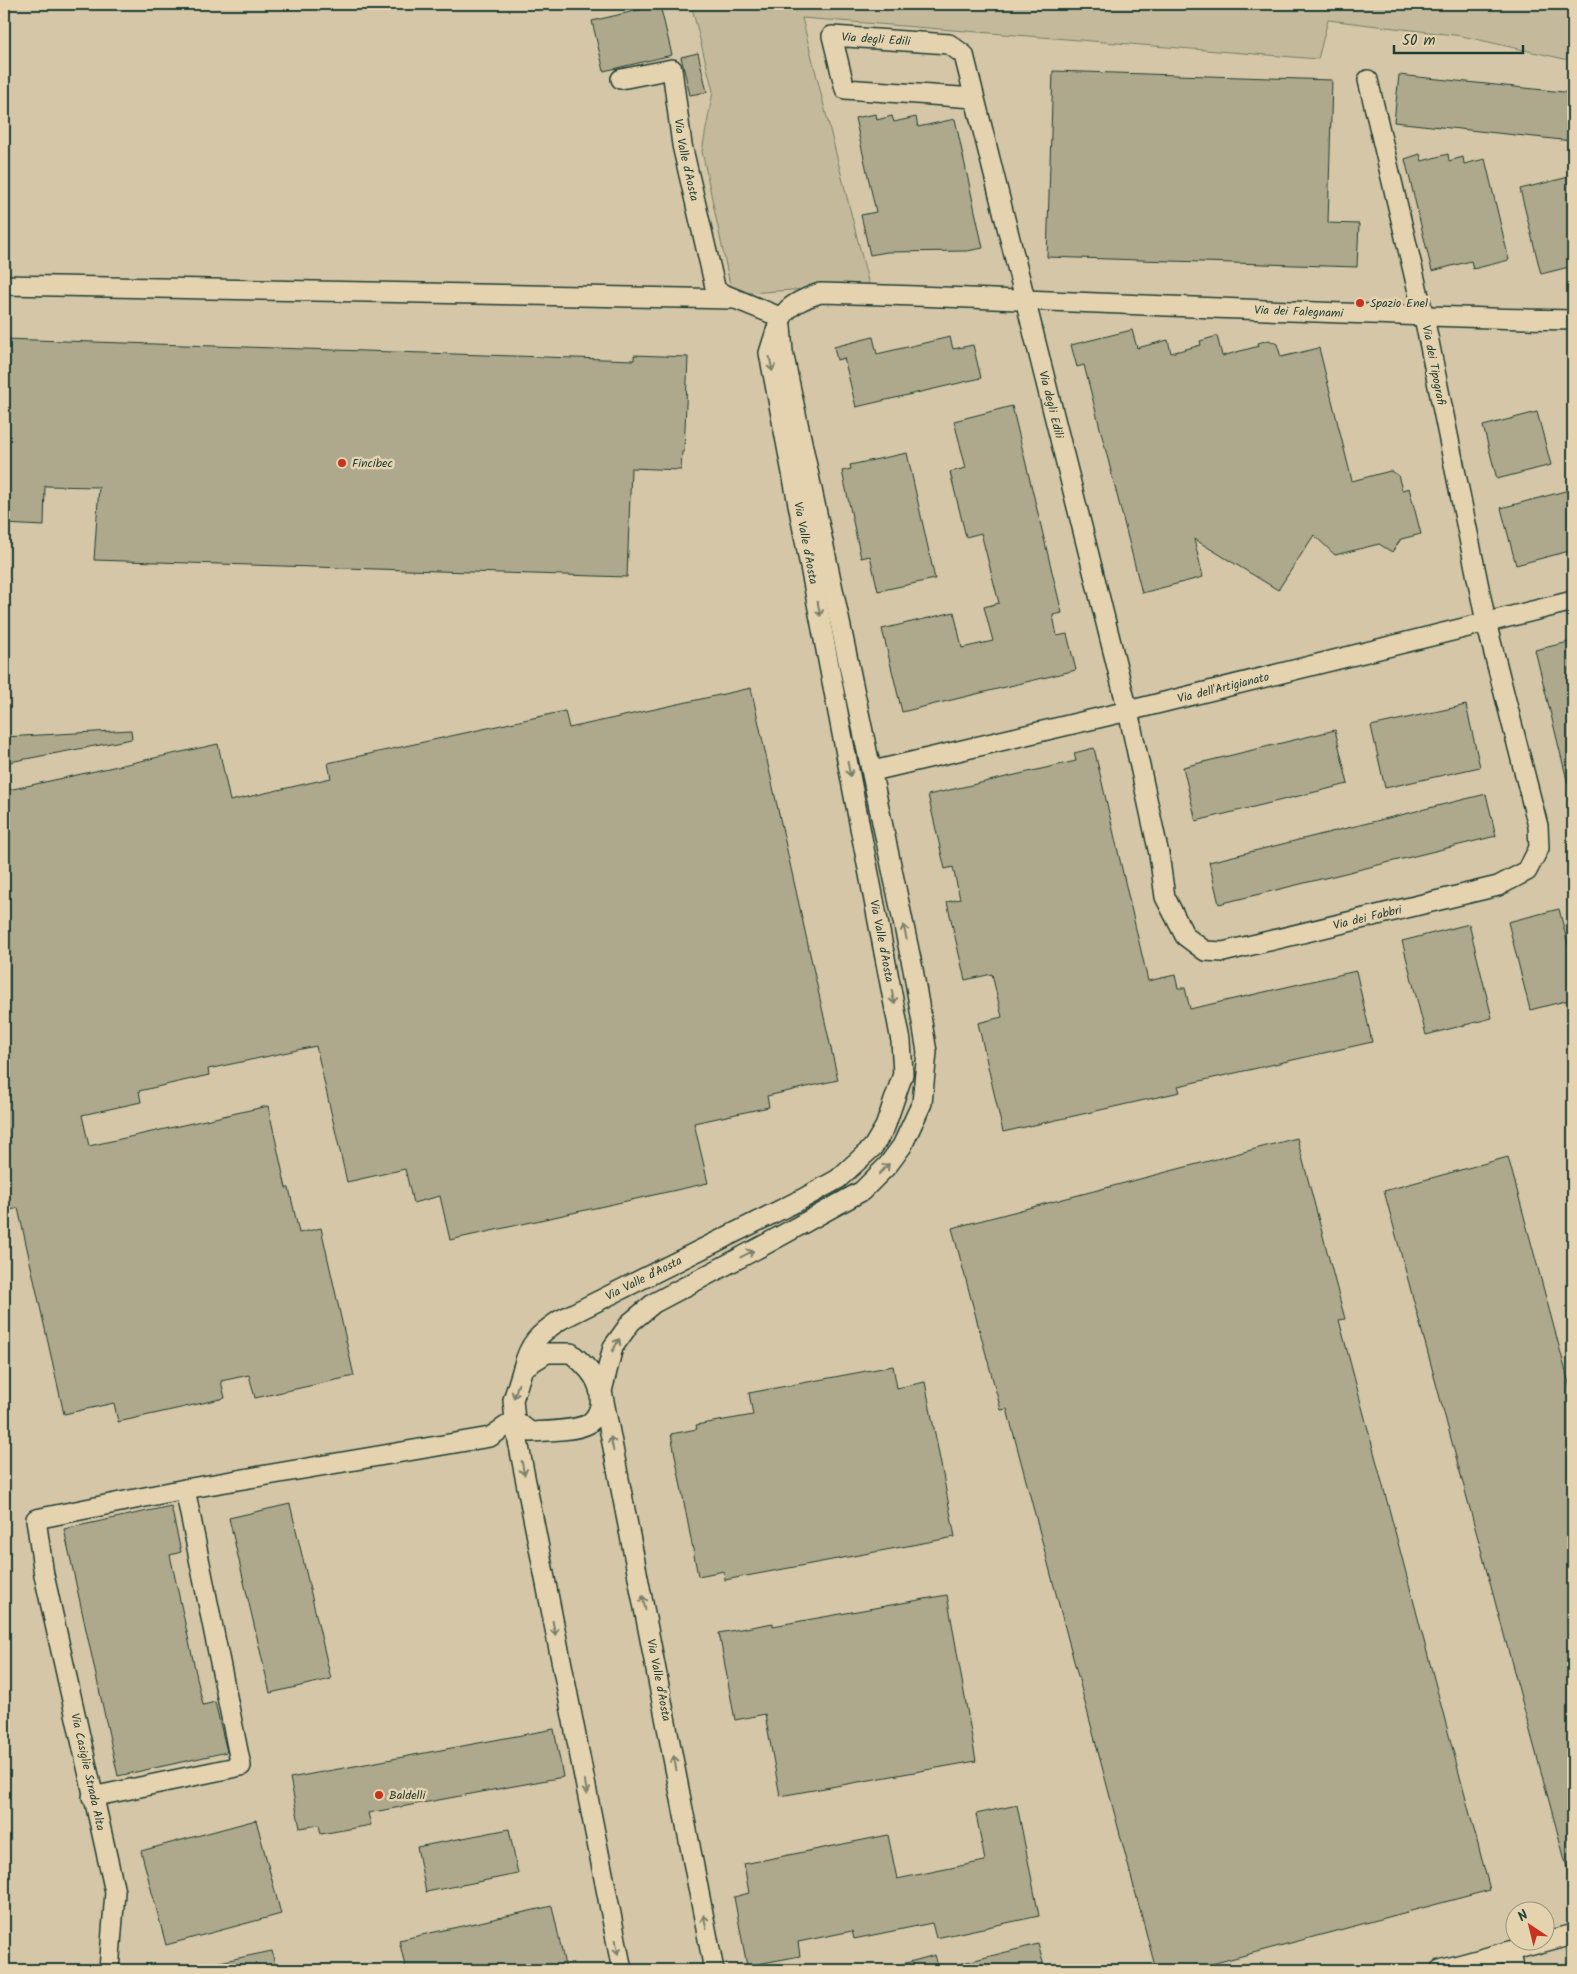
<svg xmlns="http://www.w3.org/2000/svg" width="1577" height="1974" font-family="Kalam,sans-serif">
  <rect width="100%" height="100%" fill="#e5d3b0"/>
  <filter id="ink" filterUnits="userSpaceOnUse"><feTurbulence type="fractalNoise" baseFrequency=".02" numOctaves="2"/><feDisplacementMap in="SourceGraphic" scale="10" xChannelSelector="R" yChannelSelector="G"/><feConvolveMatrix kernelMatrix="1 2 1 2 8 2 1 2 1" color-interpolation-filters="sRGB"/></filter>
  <g filter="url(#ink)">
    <path fill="#d4c6a6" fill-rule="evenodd" d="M4,4H691L713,91L702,151L733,294L869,284L802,18L1318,59L1328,20L1462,36L1573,61V1970H4ZM1514,1912H1544V1942H1514Z"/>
    <polygon fill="#c4ba9b" stroke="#727c68" points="691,4 1571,4 1573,12 1573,61 1462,36 1328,20 1318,59 802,18 869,285 732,294 702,151 713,91"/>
    <g fill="#aea98d" stroke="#1f3d34">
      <polygon points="660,5 672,55 604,71 592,21"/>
      <polygon points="698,53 707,92 690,95 681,57"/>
      <polygon points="1053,71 1332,80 1328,223 1359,224 1357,267 1047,257"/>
      <polygon points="1399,75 1573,93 1572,141 1394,122"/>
      <polygon points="876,114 877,120 892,116 894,122 916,117 918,127 955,119 983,248 967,251 887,252 870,255 861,215 876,212 855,118"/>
      <polygon points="1420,154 1422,161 1448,154 1449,161 1463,157 1464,164 1485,159 1509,260 1473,269 1471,261 1432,271 1405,159"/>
      <polygon points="1573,176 1573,266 1541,274 1520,189"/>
      <polygon points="1132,330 1137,348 1168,340 1171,353 1201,345 1200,341 1217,336 1222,356 1259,346 1258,343 1269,340 1277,344 1281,357 1319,348 1352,481 1390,471 1398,475 1402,490 1409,488 1421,534 1401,539 1392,552 1379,544 1335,555 1314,535 1278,590 1194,539 1203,577 1142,593 1084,365 1077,367 1071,345"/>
      <polygon points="873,337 877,354 950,337 953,349 973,345 981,378 856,407 844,358 837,360 834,347"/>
      <polygon points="4,339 634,360 634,355 688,357 684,452 682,452 681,470 631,468 627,577 94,560 99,487 45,486 44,526 4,524"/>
      <polygon points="1012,406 1062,613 1053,615 1057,636 1067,634 1076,670 902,712 882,629 954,612 962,648 993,641 984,607 999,603 981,533 966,537 950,472 966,468 954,421"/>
      <polygon points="1537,412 1551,465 1497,479 1483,426"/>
      <polygon points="907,453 935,579 878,591 870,556 861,558 842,471 851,469 850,465"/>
      <polygon points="1573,489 1573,550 1516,565 1501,508"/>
      <polygon points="1573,641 1573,783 1568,784 1535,650"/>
      <polygon points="751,688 838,1080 767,1096 769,1107 694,1123 708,1183 450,1240 440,1196 413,1203 405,1169 347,1182 316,1046 208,1069 209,1075 139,1091 141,1102 82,1115 89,1146 268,1106 286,1188 289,1188 299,1233 321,1228 354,1376 255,1398 249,1375 221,1381 225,1398 118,1422 114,1403 64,1414 18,1208 4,1212 4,791 218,744 230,801 331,778 328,763 565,711 569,728"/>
      <polygon points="1466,705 1480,767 1385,788 1371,726"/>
      <polygon points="131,730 132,739 4,763 4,737"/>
      <polygon points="1335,730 1348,784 1196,821 1183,767"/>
      <polygon points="1094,748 1148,981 1175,975 1178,988 1185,988 1190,1009 1356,971 1372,1042 1178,1086 1180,1092 1003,1132 978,1023 1002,1017 992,974 965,980 947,902 960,899 953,867 945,869 928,795 1076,761 1074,753"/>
      <polygon points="1486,794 1496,836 1219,904 1209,862"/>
      <polygon points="1559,909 1573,964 1573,999 1530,1010 1508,922"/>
      <polygon points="1469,924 1492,1018 1426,1035 1402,941"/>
      <polygon points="1297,1138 1345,1319 1339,1320 1490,1890 1189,1970 1156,1970 1007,1409 1001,1410 952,1228"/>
      <polygon points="1508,1157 1573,1398 1573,1875 1569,1875 1384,1191"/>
      <polygon points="893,1366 897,1388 925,1382 955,1537 725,1580 724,1571 698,1576 671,1434 697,1429 696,1425 753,1415 749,1393"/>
      <polygon points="290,1504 331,1679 270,1693 229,1518"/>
      <polygon points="171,1506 181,1552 170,1555 203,1705 215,1702 227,1752 118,1776 64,1529"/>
      <polygon points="947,1595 976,1761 780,1796 765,1714 735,1720 719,1633 773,1623 773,1626"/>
      <polygon points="554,1729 563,1777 368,1813 371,1825 321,1834 319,1825 300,1828 290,1778"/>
      <polygon points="1017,1805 1039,1916 936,1938 932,1923 854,1939 852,1931 798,1942 800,1956 747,1966 734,1897 749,1893 744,1864 888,1835 897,1879 985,1861 976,1814"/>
      <polygon points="256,1820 281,1914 166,1945 141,1851"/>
      <polygon points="509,1829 518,1874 426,1892 417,1847"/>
      <polygon points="552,1906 566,1970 406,1970 399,1940"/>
      <polygon points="1038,1944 1045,1970 956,1970 955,1965"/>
      <polygon points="272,1951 276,1970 211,1970 210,1964"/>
      <polygon points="935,1955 939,1970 896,1970 895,1966"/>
    </g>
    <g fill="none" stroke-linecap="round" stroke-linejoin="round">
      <g stroke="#1f3d34" stroke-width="22">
        <g id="minor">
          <path id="s1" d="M621,79L672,69L682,145L716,291L780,317"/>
          <path id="s2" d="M974,98L845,89L832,36L949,44L964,55L1128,711L1159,854L1165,897L1185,936L1205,951L1223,952L1498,886L1527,871L1539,848L1538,826L1486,622L1424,317L1368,80"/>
          <polyline points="4,285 734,299"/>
          <path id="s3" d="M873,771L1128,711L1573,601"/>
          <path id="s4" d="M523,1368C529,1343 539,1334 560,1320L802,1199L838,1179L873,1147L885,1127L903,1074L901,1041L769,353C781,315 781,306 820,293C1071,300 1322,315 1573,320"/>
          <path d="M515,1420L530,1432C546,1431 575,1431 588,1424C595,1419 599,1412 600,1405C603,1382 588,1367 571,1353H547L523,1368L513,1400L516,1431L622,1970"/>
          <polyline points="185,1489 490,1437 515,1420"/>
          <path id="s5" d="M92,1797L241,1766L185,1489L36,1519L44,1575L115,1892L109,1970"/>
          <polyline points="1509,1952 1514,1970"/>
          <polyline points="714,1970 602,1391 613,1347 631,1322 654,1303 766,1244 862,1191 888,1165 902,1146 922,1103 927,1052 913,969 783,352 781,326"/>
          <polyline points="1440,1970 1573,1934"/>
        </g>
      </g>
      <use href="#minor" stroke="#e5d3b0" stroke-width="19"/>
    </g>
    <defs><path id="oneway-shaft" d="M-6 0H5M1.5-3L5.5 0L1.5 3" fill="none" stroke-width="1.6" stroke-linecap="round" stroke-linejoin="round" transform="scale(1.25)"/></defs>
    <g stroke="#78806c">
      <use href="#oneway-shaft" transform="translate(771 364) rotate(79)"/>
      <use href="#oneway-shaft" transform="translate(819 609) rotate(79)"/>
      <use href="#oneway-shaft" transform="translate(849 769) rotate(79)"/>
      <use href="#oneway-shaft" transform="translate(905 932) rotate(-102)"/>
      <use href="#oneway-shaft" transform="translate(893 997) rotate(79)"/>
      <use href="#oneway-shaft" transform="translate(884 1169) rotate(-46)"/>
      <use href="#oneway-shaft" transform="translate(747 1254) rotate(-27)"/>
      <use href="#oneway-shaft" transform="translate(616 1345) rotate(-61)"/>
      <use href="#oneway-shaft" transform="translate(516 1391) rotate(108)"/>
      <use href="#oneway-shaft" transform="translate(612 1444) rotate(-101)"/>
      <use href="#oneway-shaft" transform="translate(523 1468) rotate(79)"/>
      <use href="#oneway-shaft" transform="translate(644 1603) rotate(-101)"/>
      <use href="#oneway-shaft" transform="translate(554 1628) rotate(79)"/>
      <use href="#oneway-shaft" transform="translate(675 1763) rotate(-101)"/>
      <use href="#oneway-shaft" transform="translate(586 1787) rotate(79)"/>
      <use href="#oneway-shaft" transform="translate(705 1922) rotate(-101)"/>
      <use href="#oneway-shaft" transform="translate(617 1947) rotate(79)"/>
    </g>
  </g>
  <g fill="#c8321e" stroke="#e5d3b0" stroke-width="2">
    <circle cx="1360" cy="303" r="5"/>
    <circle cx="342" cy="463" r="5"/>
    <circle cx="379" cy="1795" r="5"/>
  </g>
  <g text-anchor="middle" stroke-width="5" stroke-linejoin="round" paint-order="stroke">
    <g font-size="12" fill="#1f3d34" stroke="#e5d3b0">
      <text dy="4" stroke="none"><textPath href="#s2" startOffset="228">Via degli Edili</textPath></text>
      <text dy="4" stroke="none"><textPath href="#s1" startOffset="144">Via Valle d'Aosta</textPath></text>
      <text dy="4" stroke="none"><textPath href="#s4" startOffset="1798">Via dei Falegnami</textPath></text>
      <text transform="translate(1434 365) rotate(79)" y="4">Via dei Tipografi</text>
      <text dy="4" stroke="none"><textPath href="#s2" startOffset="680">Via degli Edili</textPath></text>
      <text transform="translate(806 543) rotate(79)" y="4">Via Valle d'Aosta</text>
      <text dy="4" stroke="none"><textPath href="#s3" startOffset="360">Via dell'Artigianato</textPath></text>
      <text dy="4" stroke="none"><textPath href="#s2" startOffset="1421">Via dei Fabbri</textPath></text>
      <text transform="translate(882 941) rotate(79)" y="4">Via Valle d'Aosta</text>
      <text dy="4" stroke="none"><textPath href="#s4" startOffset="156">Via Valle d'Aosta</textPath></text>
      <text transform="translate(659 1680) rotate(79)" y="4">Via Valle d'Aosta</text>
      <text dy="4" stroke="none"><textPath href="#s5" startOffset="845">Via Casiglie Strada Alta</textPath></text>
    </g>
    <g font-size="12" fill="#1f3d34" stroke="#e5d3b0" text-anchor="start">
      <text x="1370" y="307">Spazio Enel</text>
      <text x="352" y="467">Fincibec</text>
      <text x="389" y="1799">Baldelli</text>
    </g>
  </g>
  <rect width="1577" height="1974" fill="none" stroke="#e5d3b0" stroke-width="20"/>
  <rect x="10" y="10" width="1557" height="1954" fill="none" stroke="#1f3d34" stroke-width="2" filter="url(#ink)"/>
  <g transform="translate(1530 1926) rotate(325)"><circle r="24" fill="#e5d3b0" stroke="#96977e"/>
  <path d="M0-4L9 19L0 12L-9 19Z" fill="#c8321e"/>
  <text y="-8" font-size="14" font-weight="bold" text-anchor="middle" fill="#1f3d34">N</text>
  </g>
  <path d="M1394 45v8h129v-8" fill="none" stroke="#1f3d34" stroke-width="2.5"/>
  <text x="1402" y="45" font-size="15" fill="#1f3d34" stroke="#e5d3b0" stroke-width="4" paint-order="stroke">50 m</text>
</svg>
